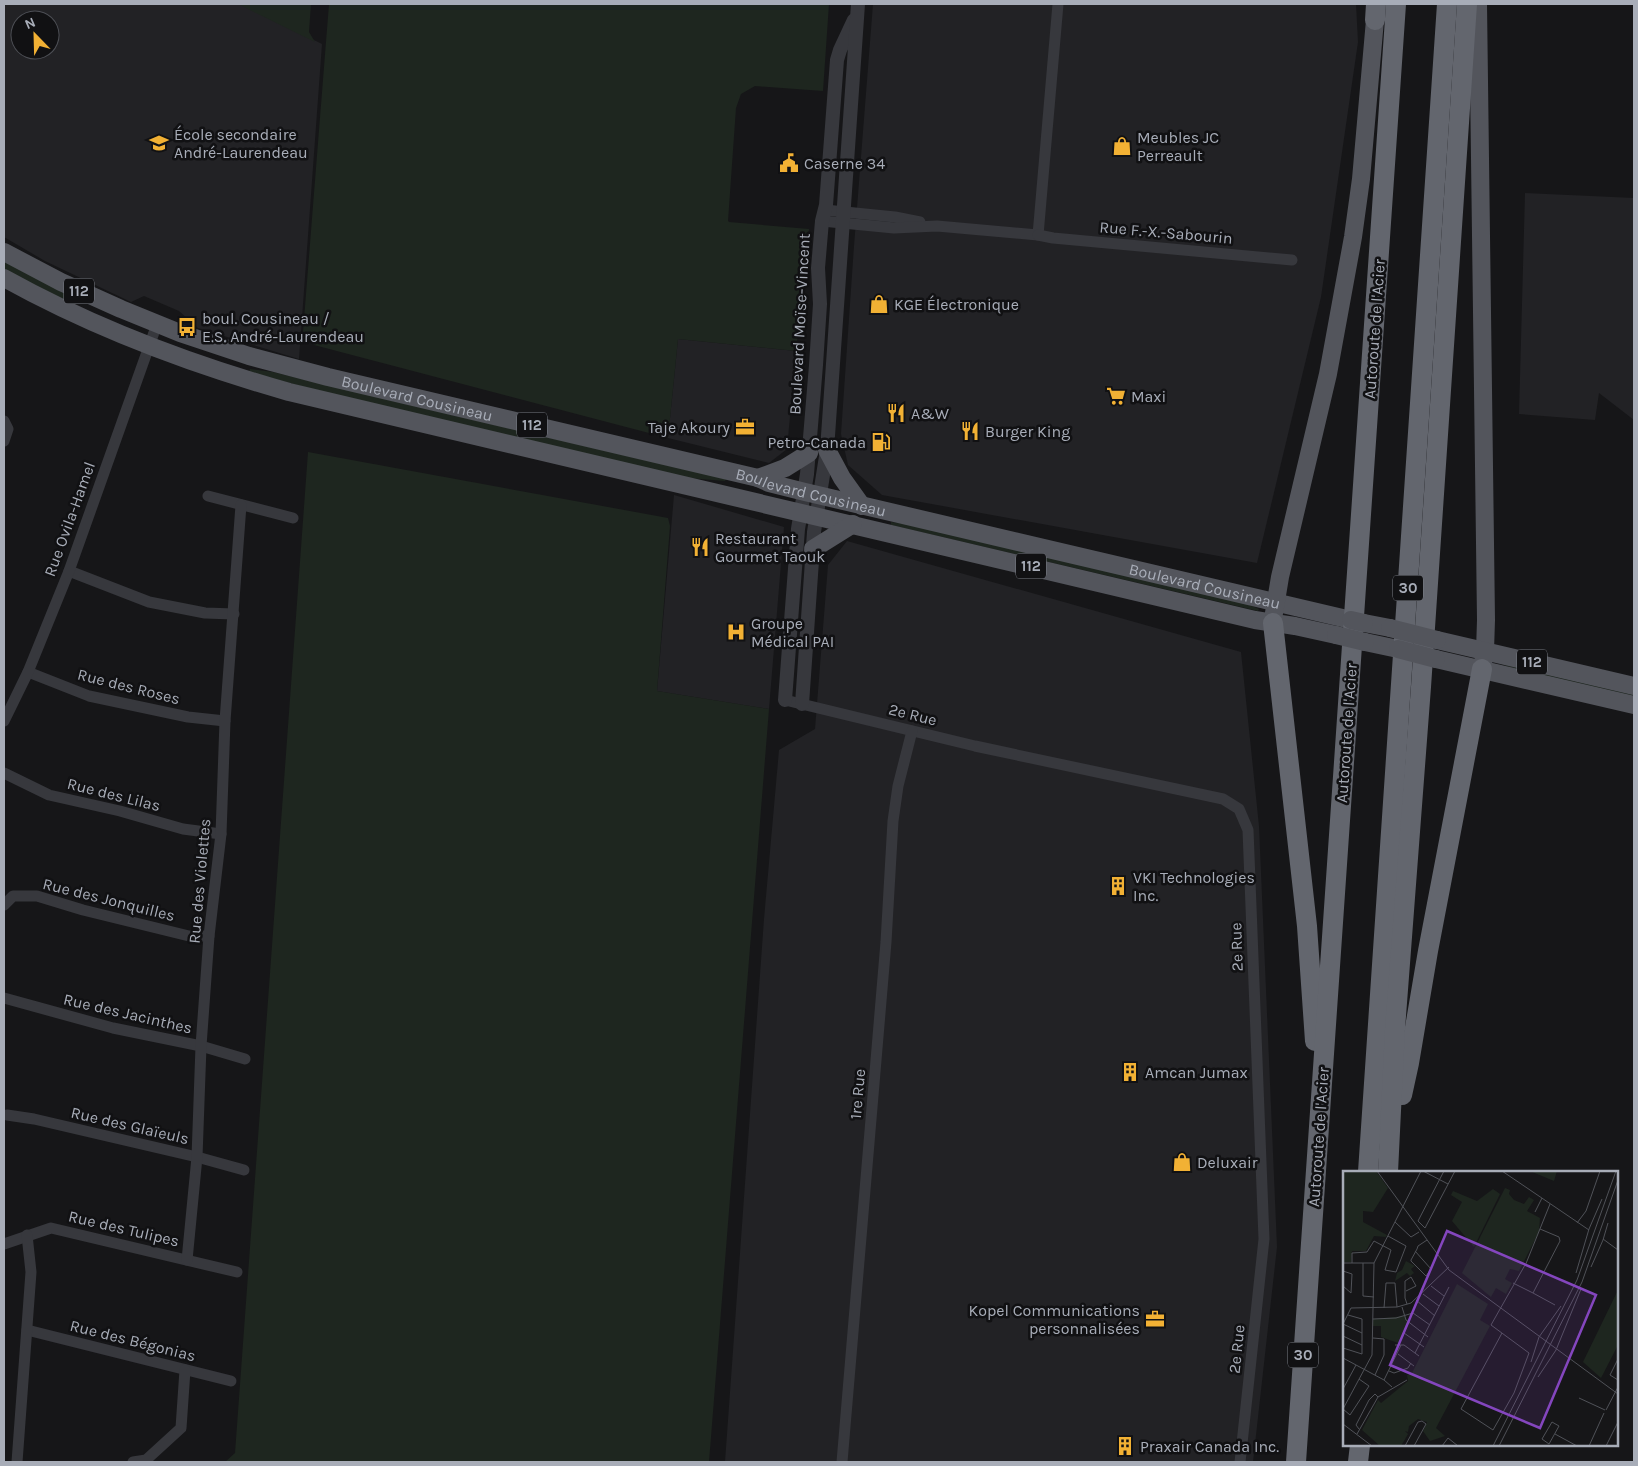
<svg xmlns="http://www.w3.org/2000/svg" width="1638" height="1466" font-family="Karla,sans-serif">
  <rect width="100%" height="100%" fill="#161618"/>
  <g fill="#222225" fill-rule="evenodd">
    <path d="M4,4H241L322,44L299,359L198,328L179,311L144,296L131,302L45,261L4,237ZM20,20H50V50H20Z"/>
    <polygon points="873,4 1356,4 1358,42 1321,297 1257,563 882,495 848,465 841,434 854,246"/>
    <polygon points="1525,193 1634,198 1634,420 1599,393 1595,420 1519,414"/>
    <polygon points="678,339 796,351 787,449 769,463 668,438"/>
    <polygon points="674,495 784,527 769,709 657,691"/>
    <polygon points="847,541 1241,652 1259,826 1277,1247 1253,1462 725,1462 764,919 779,750 815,729 828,565"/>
  </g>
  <g fill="#1e261f">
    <polygon points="238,4 311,4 309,32 315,42"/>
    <polygon points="329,4 829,4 823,91 755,86 741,94 736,108 728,221 729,222 809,229 796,351 678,339 668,438 314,345 303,332"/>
    <polygon points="4,261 74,297 72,301 56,297 4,269"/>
    <polygon points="250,369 273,372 405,404 726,479 725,481 688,478 312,389 249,372"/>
    <polygon points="308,452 668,518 670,526 657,691 769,709 709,1462 225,1462 235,1453"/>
    <polygon points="891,522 921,526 1235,599 1259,609 1258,611 891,525"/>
    <polygon points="1499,661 1634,692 1634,699 1524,672 1498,663"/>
  </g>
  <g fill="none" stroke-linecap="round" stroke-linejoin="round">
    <g stroke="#37383d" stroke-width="11">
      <polyline points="825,210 895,217 920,222"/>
      <polyline points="822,221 894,228 937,226 1038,235 1058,4"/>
      <polyline points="1038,235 1053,238 1292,260"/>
      <polyline points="4,421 8,429 4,441"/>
      <polyline points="208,496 293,518"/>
      <polyline points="69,571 149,602 205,613 234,614"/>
      <polyline points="28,672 89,696 188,717 225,721"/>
      <polyline points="785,700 975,746 1223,799 1239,809 1248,830 1264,1239 1240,1462"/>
      <polyline points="4,721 28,672 69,571 157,324"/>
      <polyline points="4,773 49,795 120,811 183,829 221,834"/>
      <polyline points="4,905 13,896 37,896 83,910 189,936 209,936"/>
      <polyline points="4,998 113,1028 201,1046 245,1059"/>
      <polyline points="7,1115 34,1119 197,1157 244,1170"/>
      <polyline points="4,1244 51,1228 237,1272"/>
      <polyline points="187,1260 197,1157 201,1046 209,936 221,834 225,721 241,505"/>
      <polyline points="27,1330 231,1381"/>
      <polyline points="17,1462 31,1272 27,1235"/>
      <polyline points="133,1462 146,1460 181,1428 185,1370"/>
      <polyline points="842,1462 886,942 893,821 898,786 912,731"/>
    </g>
    <g stroke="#37383d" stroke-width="14">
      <polyline points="785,700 798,529 807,474 816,365 820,304 818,268 822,221 826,205 837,60 840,50 854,20"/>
      <polyline points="802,704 814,532 827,450 858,4"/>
    </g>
    <g stroke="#53555c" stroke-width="18">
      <polyline points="1478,4 1486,620 1485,651 1482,669"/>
      <path id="s1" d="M4,252L61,282L121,309L180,333L249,356L328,377L758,478L769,483L805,492L1351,620"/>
      <path d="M4,278C94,328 190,364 289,392L1255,620L1295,626L1336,635"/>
      <polyline points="827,450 842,478 862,506"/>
      <polyline points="758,478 785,468 809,453"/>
      <polyline points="813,549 853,524"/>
      <polyline points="1274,613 1280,577 1328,374 1353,237 1361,179 1375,20"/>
      <polyline points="1364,623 1390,628"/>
      <polyline points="1437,640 1634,686"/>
      <polyline points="1365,642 1398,649"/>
      <polyline points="1436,659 1634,705"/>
    </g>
    <g stroke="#63666e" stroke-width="20">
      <polyline points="1375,20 1376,4"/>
      <polyline points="1273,623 1307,926 1315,1041"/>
      <polyline points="1402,1095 1409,1063 1428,951 1482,669"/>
      <polyline points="1368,1172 1447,4"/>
      <polyline points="1388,1172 1395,1029 1421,687 1467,4"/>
      <polyline points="1296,1462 1396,4"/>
      <polyline points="1358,1462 1360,1445"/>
    </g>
    <g stroke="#53555c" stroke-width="18">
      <polyline points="1351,620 1364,623"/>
      <polyline points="1390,628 1437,640"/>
      <polyline points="1336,635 1365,642"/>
      <polyline points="1398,649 1436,659"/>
    </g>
  </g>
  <defs>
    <g id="school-bare" transform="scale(1.5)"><path d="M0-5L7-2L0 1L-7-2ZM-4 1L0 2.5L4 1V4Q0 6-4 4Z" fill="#f2b134" stroke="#111113" stroke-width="2.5" paint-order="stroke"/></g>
    <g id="shop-bare" transform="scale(1.5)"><path d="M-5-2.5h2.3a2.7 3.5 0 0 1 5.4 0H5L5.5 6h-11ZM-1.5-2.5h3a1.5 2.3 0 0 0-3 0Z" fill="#f2b134" stroke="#111113" stroke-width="2.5" paint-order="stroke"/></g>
    <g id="civic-bare" transform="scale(1.5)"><path d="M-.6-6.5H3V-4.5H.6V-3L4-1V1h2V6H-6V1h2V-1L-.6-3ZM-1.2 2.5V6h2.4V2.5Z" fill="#f2b134" stroke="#111113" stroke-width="2.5" paint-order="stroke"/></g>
    <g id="bus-bare" transform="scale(1.5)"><path d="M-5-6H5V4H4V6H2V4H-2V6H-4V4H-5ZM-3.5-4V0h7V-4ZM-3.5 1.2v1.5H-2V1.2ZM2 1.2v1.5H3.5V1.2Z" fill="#f2b134" stroke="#111113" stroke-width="2.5" paint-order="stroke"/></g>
    <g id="supermarket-bare" transform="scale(1.5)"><path d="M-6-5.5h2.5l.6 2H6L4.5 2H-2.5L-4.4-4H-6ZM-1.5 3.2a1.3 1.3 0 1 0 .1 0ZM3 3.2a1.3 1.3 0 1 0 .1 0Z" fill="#f2b134" stroke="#111113" stroke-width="2.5" paint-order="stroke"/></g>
    <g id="restaurant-bare" transform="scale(1.5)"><path d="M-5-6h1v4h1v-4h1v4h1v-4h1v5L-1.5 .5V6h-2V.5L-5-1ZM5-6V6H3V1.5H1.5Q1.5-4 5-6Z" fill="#f2b134" stroke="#111113" stroke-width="2.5" paint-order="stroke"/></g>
    <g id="office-bare" transform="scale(1.5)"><path d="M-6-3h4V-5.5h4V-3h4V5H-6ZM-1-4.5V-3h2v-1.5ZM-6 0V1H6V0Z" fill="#f2b134" stroke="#111113" stroke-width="2.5" paint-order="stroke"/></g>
    <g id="fuel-bare" transform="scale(1.5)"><path d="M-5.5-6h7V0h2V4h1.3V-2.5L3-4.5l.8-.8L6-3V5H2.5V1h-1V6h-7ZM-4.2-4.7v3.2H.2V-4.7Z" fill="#f2b134" stroke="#111113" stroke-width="2.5" paint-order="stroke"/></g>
    <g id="hospital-bare" transform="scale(1.5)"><path d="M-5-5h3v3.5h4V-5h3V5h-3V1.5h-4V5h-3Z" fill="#f2b134" stroke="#111113" stroke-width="2.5" paint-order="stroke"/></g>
    <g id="building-bare" transform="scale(1.5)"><path d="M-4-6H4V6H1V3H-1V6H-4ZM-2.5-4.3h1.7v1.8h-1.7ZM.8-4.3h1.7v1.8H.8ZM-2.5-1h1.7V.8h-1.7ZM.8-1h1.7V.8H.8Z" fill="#f2b134" stroke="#111113" stroke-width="2.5" paint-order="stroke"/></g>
  </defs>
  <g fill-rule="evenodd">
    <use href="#school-bare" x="159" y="143"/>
    <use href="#shop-bare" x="1122" y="146"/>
    <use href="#civic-bare" x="789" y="163"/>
    <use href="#shop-bare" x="879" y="304"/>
    <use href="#bus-bare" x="187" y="327"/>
    <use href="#supermarket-bare" x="1116" y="396"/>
    <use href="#restaurant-bare" x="896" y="413"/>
    <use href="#office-bare" x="745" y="427"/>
    <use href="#restaurant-bare" x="970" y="431"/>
    <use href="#fuel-bare" x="881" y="442"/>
    <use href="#restaurant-bare" x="700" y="547"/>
    <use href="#hospital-bare" x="736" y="632"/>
    <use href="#building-bare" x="1118" y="886"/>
    <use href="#building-bare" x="1130" y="1072"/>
    <use href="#shop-bare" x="1182" y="1162"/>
    <use href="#office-bare" x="1155" y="1319"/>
    <use href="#building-bare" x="1125" y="1446"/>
  </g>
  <g text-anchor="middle" stroke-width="5" stroke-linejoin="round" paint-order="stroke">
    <g fill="#111113" stroke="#7b7e86" stroke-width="1">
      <rect x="64" y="278.5" width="30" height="25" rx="4"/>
      <rect x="517" y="412.5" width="30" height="25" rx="4"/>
      <rect x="1016" y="553.5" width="30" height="25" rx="4"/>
      <rect x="1393" y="575.5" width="30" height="25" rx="4"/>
      <rect x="1517" y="649.5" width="30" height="25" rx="4"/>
      <rect x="1288" y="1342.5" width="30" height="25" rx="4"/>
    </g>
    <g font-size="15" font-weight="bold" fill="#a8adb8">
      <text x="79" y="296">112</text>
      <text x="532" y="430">112</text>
      <text x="1031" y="571">112</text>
      <text x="1408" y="593">30</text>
      <text x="1532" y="667">112</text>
      <text x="1303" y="1360">30</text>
    </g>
    <g font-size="16" fill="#a8adb8" stroke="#111113" text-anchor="start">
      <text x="174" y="140">École secondaire<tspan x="174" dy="18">André-Laurendeau</tspan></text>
      <text x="1137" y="143">Meubles JC<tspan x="1137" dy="18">Perreault</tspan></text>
      <text x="804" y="169">Caserne 34</text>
      <text x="894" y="310">KGE Électronique</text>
      <text x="202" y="324">boul. Cousineau /<tspan x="202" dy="18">E.S. André-Laurendeau</tspan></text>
      <text x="1131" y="402">Maxi</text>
      <text x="911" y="419">A&amp;W</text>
      <text x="730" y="433" text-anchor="end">Taje Akoury</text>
      <text x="985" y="437">Burger King</text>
      <text x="866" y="448" text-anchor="end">Petro-Canada</text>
      <text x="715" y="544">Restaurant<tspan x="715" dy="18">Gourmet Taouk</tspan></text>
      <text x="751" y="629">Groupe<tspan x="751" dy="18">Médical PAI</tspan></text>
      <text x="1133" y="883">VKI Technologies<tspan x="1133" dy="18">Inc.</tspan></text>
      <text x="1145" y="1078">Amcan Jumax</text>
      <text x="1197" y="1168">Deluxair</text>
      <text x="1140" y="1316" text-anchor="end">Kopel Communications<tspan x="1140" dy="18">personnalisées</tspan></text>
      <text x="1140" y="1452">Praxair Canada Inc.</text>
    </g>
    <g font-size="16" fill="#a8adb8" stroke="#111113">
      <text transform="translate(1166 232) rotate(5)" y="6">Rue F.-X.-Sabourin</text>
      <text transform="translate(799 324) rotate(-87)" y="6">Boulevard Moïse-Vincent</text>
      <text transform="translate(1374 329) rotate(-86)" y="6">Autoroute de l'Acier</text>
      <text dy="6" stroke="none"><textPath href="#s1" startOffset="440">Boulevard Cousineau</textPath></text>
      <text dy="6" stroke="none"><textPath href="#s1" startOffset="845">Boulevard Cousineau</textPath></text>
      <text transform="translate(69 519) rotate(-70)" y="6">Rue Ovila-Hamel</text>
      <text dy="6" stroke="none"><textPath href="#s1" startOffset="1250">Boulevard Cousineau</textPath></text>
      <text transform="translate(129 686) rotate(14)" y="6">Rue des Roses</text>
      <text transform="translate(913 714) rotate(14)" y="6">2e Rue</text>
      <text transform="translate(1346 733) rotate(-86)" y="6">Autoroute de l'Acier</text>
      <text transform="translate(114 794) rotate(14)" y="6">Rue des Lilas</text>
      <text transform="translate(199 881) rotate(-85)" y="6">Rue des Violettes</text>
      <text transform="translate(109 899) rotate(14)" y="6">Rue des Jonquilles</text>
      <text transform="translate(1236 947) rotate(-92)" y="6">2e Rue</text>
      <text transform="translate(128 1013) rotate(13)" y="6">Rue des Jacinthes</text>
      <text transform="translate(857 1094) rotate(-85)" y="6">1re Rue</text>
      <text transform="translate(130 1125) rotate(13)" y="6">Rue des Glaïeuls</text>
      <text transform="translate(1318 1137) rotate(-86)" y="6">Autoroute de l'Acier</text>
      <text transform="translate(124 1228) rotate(13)" y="6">Rue des Tulipes</text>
      <text transform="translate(133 1340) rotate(14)" y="6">Rue des Bégonias</text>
      <text transform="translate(1236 1349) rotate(-84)" y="6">2e Rue</text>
    </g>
  </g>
  <g transform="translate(1343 1171)">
    <rect width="275" height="275" fill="#161618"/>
    <path d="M0,0H33L45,17L30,41L20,40V51L44,64L43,66L31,65L23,80H9L8,91H0ZM187,0H214L211,10ZM162,17L167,19L166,23L171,29L181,33L186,26L191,29L184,40L197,47L196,61L176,100L167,98L162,108L169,112L163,123L153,117L148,126L119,102ZM150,18L157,23L131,76L109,50L119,31L108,24L110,20L134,30ZM63,90L72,95L68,98L71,102L67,105L64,102L52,110L54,102L59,99ZM114,113L145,133L137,149L147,155L93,257L102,265L87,270L80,260L84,251L75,248L66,255L65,261L62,260L65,263L58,275H37L19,259L35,229L38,232L65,210L64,204L69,202ZM275,119V174L258,207L240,191ZM62,145L65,151L55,172L38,166V155H30V148Z" fill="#1e261f"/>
    <path fill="none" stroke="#505258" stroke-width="1" d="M34,0L106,99L275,223M80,0L105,13M101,0L75,50L82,57L112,0M159,0L246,59M192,41L199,27M52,51L68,66L76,61M234,52L243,40L257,0M246,58L259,28M260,68L275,79M260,69L265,52M72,80L88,98L83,105L68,90V89L74,78L75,75L84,69M0,92H31M9,92V82L24,81L31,70L48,79L42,99L53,101L63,75L45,65M20,92V125L31,126M182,95L207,33M248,96L260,69M0,100L9,103L8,122L0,115M233,102L246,58M170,112L190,122L217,70L216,66L197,58M88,115L101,125M63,120L73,115L68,106L62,110V127L64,133M190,122L212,134M80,123L96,135M73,129L92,145M59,136L63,149L85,166M41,137L43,112H52L54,136M30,148L53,147L70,142L87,154M0,153L8,137L54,136L68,132L106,96M0,153L19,162M61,162L81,176M159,162L118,238L150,259L171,222L186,182L148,154L182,94M0,165L19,174M196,166L218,135M30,167L41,168V184L32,204M52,174H61L76,185M0,177L19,183V148L5,144M213,179L238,118M72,182L106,116M55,183L71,195M0,187L41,209L49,216M275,188L267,204L275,209M188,191L196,166M46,200L51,202L65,197L68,192M195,206L213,179M41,209L58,174M0,218L13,194M236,227L262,239M0,238L29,184L31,92L78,0M0,238L7,244L26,215L16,208M263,239L275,216M209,251L216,255L206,273L199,268ZM0,253L29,275M16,258L13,254L26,229L32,223L35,226M14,263L35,226L64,209M212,263L234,275M62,275L75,251L79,250L83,253L71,275M99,275L105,267L115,275M150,275L234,109L273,0M156,275L239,111L275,9M246,275L261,242M263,275L275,251"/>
    <path fill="#8446be" fill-opacity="0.15" stroke="#8446be" stroke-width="2.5" d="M104,60L253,124L197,257L47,194Z"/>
    <rect width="275" height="275" fill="none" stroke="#a8adb8" stroke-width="2.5"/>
  </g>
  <rect width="1638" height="1466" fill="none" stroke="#a8adb8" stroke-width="10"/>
  <g transform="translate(35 35) rotate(337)"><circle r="24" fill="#111113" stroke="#4d4f55"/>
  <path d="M0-4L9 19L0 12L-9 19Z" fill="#f2b134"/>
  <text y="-8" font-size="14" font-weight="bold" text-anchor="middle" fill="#a8adb8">N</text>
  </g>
</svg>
